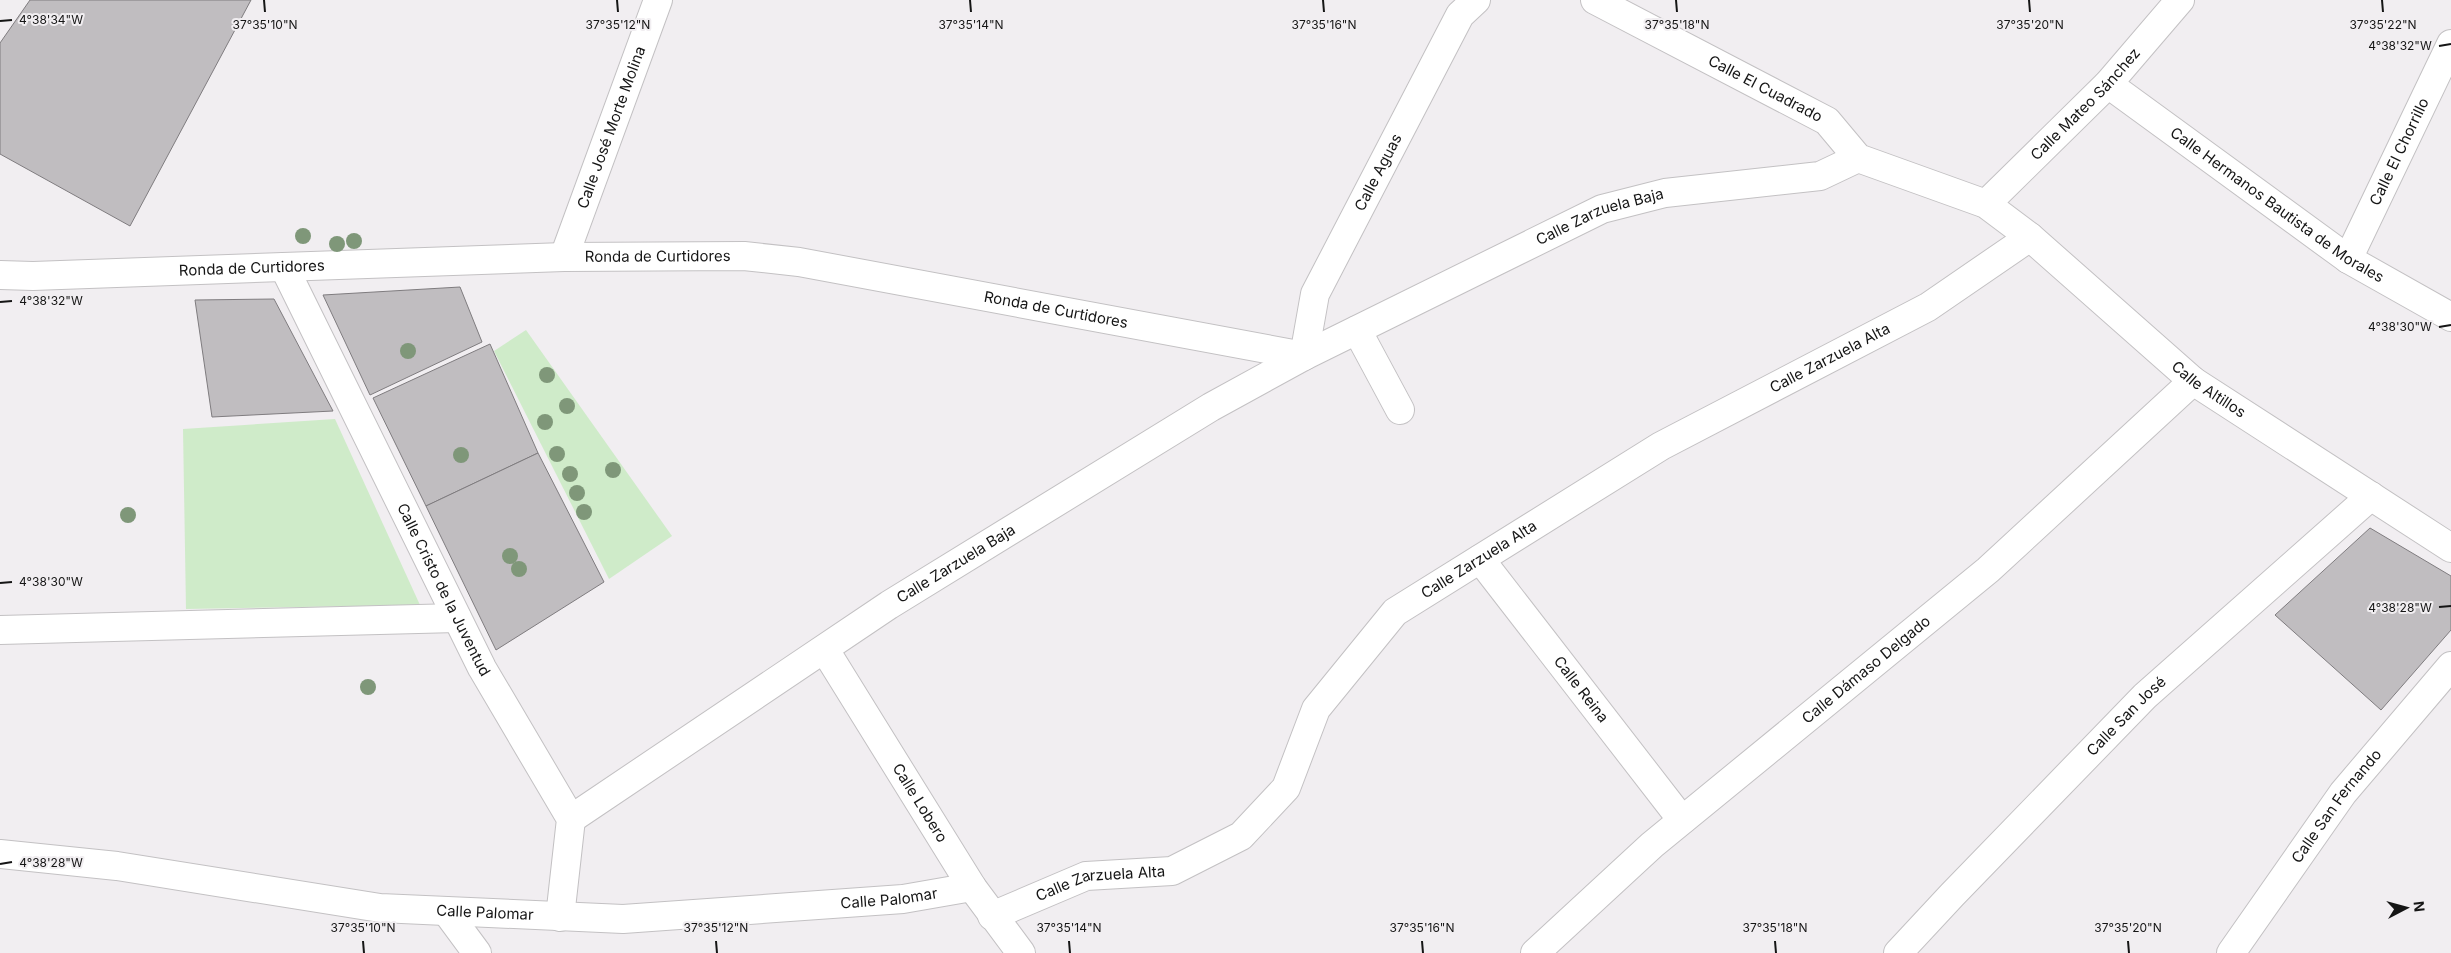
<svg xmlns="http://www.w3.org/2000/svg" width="2451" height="953" font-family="Inter,sans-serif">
  <rect width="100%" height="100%" fill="#f1eef1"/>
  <g fill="#cfebc9">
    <polygon points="526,330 672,536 609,579 494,351"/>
    <polygon points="335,419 420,605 186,609 183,429"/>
  </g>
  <g fill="#c0bdc0" stroke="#7f7c7f">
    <polygon points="30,0 251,0 130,226 0,154 0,43"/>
    <polygon points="460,287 482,342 370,395 323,295"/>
    <polygon points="274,299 333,411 212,417 195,300"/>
    <polygon points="490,344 538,453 426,506 373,398"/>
    <polygon points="538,453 604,582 496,650 426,506"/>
    <polygon points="2370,528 2451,576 2451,630 2381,710 2275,615"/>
  </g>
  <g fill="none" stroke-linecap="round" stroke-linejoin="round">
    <g stroke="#c3c1c3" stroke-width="30">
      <g id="minor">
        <path id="s1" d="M1595,0L1827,121L1858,158L1986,204L2030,237L2193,381L2451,548"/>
        <path id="s2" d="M2108,84L2348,259L2451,317"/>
        <path id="s3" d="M1986,204L2108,84L2180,0"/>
        <path id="s4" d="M564,257L658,0"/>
        <path id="s5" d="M2348,259L2451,44"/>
        <path id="s6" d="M284,267L482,668L571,819L560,917"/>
        <path id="s7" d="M0,275L33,276L564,257L744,256L799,262L1304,356"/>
        <polyline points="1357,330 1400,410"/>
        <path id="s8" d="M1304,356L1315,294L1460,15L1476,0"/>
        <path id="s9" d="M1480,559L1682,820"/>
        <polyline points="0,630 457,618"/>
        <path id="s10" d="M825,650L972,887L1021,953"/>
        <path id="s11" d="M571,819L889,605L1211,407L1304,356L1602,209L1665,193L1820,176L1858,158"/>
        <path id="s12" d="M0,854L117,866L380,908L623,919L903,899L972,887"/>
        <polyline points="446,911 477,953"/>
        <path id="s13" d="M992,916L1086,876L1172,871L1241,836L1286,788L1316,709L1395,612L1661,446L1928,307L2030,237"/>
        <path id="s14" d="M1535,953L1652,845L1988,570L2193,381"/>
        <path id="s15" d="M1898,953L1952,895L2145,696L2371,496"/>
        <path id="s16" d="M2231,953L2343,793L2451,666"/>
      </g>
    </g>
    <use href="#minor" stroke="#fff" stroke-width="28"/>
  </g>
  <g fill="#7f9779">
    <circle cx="303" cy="236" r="8"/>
    <circle cx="354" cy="241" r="8"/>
    <circle cx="337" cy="244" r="8"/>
    <circle cx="408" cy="351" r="8"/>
    <circle cx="547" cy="375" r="8"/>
    <circle cx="567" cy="406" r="8"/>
    <circle cx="545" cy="422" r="8"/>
    <circle cx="557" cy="454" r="8"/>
    <circle cx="461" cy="455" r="8"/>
    <circle cx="613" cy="470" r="8"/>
    <circle cx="570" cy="474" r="8"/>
    <circle cx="577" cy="493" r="8"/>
    <circle cx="584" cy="512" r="8"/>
    <circle cx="128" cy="515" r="8"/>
    <circle cx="510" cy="556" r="8"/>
    <circle cx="519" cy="569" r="8"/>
    <circle cx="368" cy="687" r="8"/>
  </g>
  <path fill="none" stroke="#151515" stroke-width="2" d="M264,0L265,12M617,0L618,12M970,0L971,12M1323,0L1324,12M1676,0L1677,12M2029,0L2030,12M2382,0L2383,12M0,21L12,20M2439,46L2451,44M0,302L12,301M2439,327L2451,325M0,583L12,582M2439,607L2451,606M0,864L12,862M363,941L364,953M716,941L717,953M1069,941L1070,953M1422,941L1423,953M1775,941L1776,953M2128,941L2129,953"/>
  <g text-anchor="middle" stroke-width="4" stroke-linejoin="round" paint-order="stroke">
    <g font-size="15" fill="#151515" stroke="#f1eef1">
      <text dy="5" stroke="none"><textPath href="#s1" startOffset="192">Calle El Cuadrado</textPath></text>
      <text dy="5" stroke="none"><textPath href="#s3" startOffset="141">Calle Mateo Sánchez</textPath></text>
      <text dy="5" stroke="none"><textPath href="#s4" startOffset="138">Calle José Morte Molina</textPath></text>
      <text dy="5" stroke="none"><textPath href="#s5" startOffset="119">Calle El Chorrillo</textPath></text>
      <text dy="5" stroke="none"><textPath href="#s8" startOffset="200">Calle Aguas</textPath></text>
      <text dy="5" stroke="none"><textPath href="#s2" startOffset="208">Calle Hermanos Bautista de Morales</textPath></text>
      <text dy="5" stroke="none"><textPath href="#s11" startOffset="1195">Calle Zarzuela Baja</textPath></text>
      <text dy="5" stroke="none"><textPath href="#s7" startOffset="658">Ronda de Curtidores</textPath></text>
      <text dy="5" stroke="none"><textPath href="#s7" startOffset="252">Ronda de Curtidores</textPath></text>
      <text dy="5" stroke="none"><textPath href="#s7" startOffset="1061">Ronda de Curtidores</textPath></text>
      <text dy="5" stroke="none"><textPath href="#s13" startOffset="1045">Calle Zarzuela Alta</textPath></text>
      <text dy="5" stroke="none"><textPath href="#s1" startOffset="736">Calle Altillos</textPath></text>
      <text dy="5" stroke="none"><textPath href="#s13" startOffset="640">Calle Zarzuela Alta</textPath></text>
      <text dy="5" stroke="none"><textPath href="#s11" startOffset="462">Calle Zarzuela Baja</textPath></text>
      <text dy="5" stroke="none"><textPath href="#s6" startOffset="360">Calle Cristo de la Juventud</textPath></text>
      <text dy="5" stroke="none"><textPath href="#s14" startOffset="436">Calle Dámaso Delgado</textPath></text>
      <text dy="5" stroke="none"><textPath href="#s9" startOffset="165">Calle Reina</textPath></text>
      <text dy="5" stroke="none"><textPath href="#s15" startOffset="329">Calle San José</textPath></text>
      <text dy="5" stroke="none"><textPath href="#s10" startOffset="180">Calle Lobero</textPath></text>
      <text dy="5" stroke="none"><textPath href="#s16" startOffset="181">Calle San Fernando</textPath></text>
      <text dy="5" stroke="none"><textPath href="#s13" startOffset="115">Calle Zarzuela Alta</textPath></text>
      <text dy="5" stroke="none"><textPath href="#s12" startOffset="894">Calle Palomar</textPath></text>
      <text dy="5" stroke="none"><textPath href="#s12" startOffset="489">Calle Palomar</textPath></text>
    </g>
  </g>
  <g font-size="12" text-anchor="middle" fill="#151515" stroke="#f1eef1" stroke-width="4" stroke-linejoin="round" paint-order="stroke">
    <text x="51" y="24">4°38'34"W</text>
    <text x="265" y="29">37°35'10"N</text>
    <text x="618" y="29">37°35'12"N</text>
    <text x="971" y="29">37°35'14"N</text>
    <text x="1324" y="29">37°35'16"N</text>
    <text x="1677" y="29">37°35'18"N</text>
    <text x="2030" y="29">37°35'20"N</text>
    <text x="2383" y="29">37°35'22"N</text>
    <text x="2400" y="50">4°38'32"W</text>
    <text x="51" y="305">4°38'32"W</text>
    <text x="2400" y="331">4°38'30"W</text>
    <text x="51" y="586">4°38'30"W</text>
    <text x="2400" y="612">4°38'28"W</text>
    <text x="51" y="867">4°38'28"W</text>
    <text x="363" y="932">37°35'10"N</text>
    <text x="716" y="932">37°35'12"N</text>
    <text x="1069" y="932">37°35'14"N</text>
    <text x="1422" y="932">37°35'16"N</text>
    <text x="1775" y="932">37°35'18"N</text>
    <text x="2128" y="932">37°35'20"N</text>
  </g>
  <g transform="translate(2406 908) rotate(84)" stroke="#f1eef1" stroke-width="4" paint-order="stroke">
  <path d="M0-4L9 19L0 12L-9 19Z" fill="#151515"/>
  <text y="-8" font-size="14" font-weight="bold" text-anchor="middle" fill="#151515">N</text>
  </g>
</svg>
